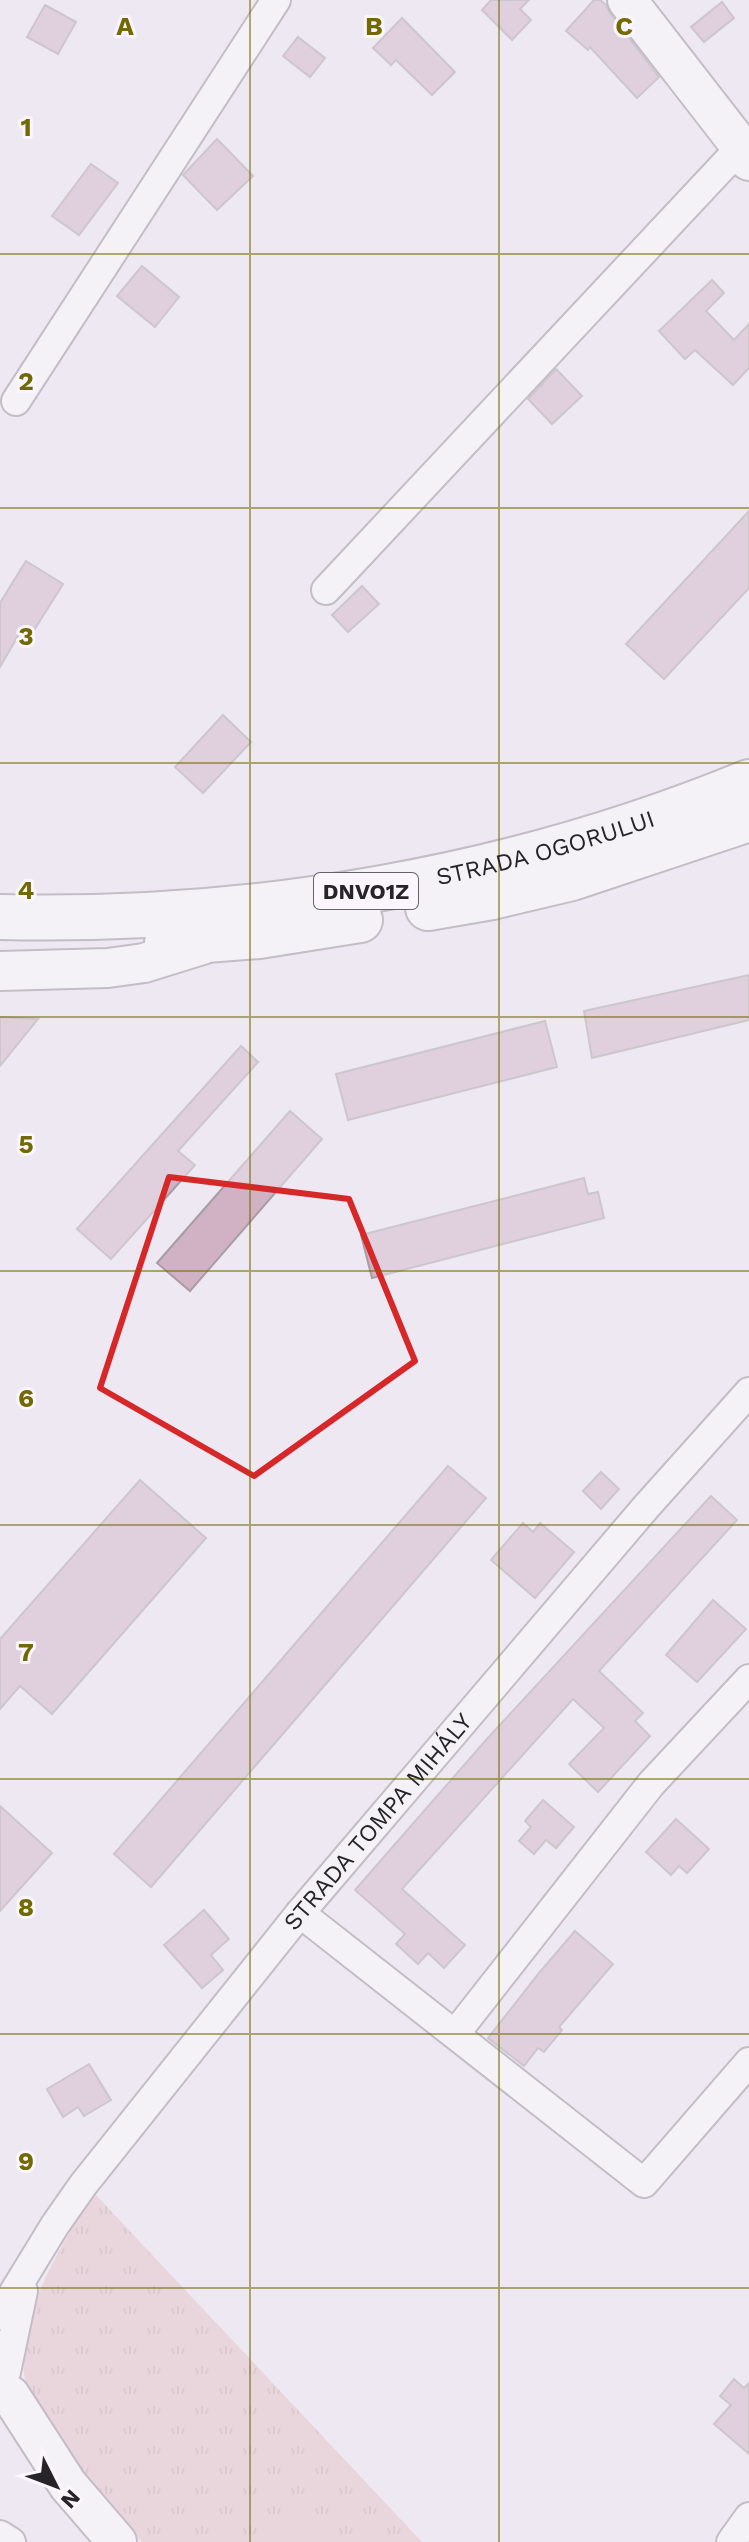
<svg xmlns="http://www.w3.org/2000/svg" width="749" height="2542" font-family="'Work Sans',sans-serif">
  <defs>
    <pattern id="park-tufts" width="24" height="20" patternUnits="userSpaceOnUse" patternTransform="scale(2)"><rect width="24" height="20" fill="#e4c1c3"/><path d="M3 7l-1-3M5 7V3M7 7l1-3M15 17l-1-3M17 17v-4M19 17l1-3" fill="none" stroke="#c3a6a8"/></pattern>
  </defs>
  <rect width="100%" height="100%" fill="#ede8f1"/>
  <path fill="url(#park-tufts)" d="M94,2193L422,2542H142C106,2501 37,2432 25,2379C13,2321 64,2240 94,2193Z"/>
  <polygon fill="#e4c1c3" points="317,2516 328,2542 256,2542"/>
  <g fill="#d1b2c4" stroke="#a79ea3" stroke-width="2">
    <polygon points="491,0 529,0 520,9 531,20 512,40 482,10"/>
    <polygon points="594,0 600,0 606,5 610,13 659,77 637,98 590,47 588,50 566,31"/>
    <polygon points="722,2 734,18 704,42 691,27"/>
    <polygon points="45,5 76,22 58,54 27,37"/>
    <polygon points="402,18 455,72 432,95 396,60 391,65 373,48"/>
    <polygon points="298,37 325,58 310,77 283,56"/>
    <polygon points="217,139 253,176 217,210 183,175"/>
    <polygon points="91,164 118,183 79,235 52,216"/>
    <polygon points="142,266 179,297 155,327 117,296"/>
    <polygon points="712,280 724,293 706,311 734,340 749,324 749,368 733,385 695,350 685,359 659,331"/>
    <polygon points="556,369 582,396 552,424 528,399"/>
    <polygon points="749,511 749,588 664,679 626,644"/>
    <polygon points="26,561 63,584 31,635 22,629 0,667 0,603"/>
    <polygon points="362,586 379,604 348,632 332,615"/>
    <polygon points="223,715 251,742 203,793 175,767"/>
    <polygon points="749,975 749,1020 592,1058 584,1011"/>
    <polygon points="0,1017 38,1019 0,1066"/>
    <polygon points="545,1021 557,1067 348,1120 336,1074"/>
    <polygon points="241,1046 258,1062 178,1151 195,1165 111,1259 77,1229"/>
    <polygon points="290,1111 322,1139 190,1291 157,1263"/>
    <polygon points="584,1178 588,1194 598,1192 604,1218 372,1278 361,1235"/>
    <polygon points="448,1466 486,1498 151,1887 114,1854"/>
    <polygon points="601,1472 619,1489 601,1509 583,1491"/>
    <polygon points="140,1480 206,1538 52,1714 20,1686 0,1709 0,1639"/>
    <polygon points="711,1496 737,1520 599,1671 643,1713 635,1721 650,1736 598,1792 569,1764 604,1728 573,1699 402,1889 465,1945 444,1968 428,1953 418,1964 396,1944 405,1934 355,1890 486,1740"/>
    <polygon points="523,1523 533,1532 540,1523 574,1552 535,1598 491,1560"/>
    <polygon points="713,1600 746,1629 697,1682 666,1655"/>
    <polygon points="543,1800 574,1827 556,1848 546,1840 534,1854 519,1841 531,1827 525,1821"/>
    <polygon points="0,1806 52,1853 0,1911"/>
    <polygon points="676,1819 709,1849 687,1873 679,1866 671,1875 646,1852"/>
    <polygon points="204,1910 229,1939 211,1955 223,1970 202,1988 164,1945"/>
    <polygon points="575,1931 613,1964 559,2027 562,2030 544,2052 538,2048 524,2066 488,2038 539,1973"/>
    <polygon points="89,2064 111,2100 84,2116 78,2107 63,2117 47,2089"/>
    <polygon points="734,2379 744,2388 749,2383 749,2454 714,2424 731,2405 720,2396"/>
  </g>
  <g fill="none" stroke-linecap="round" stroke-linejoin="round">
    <g stroke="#8f8b92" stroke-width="32">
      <g id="street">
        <polyline points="16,401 276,0"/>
        <polyline points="326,590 741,147"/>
        <polyline points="300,1913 644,2183 749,2062"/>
        <polyline points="455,2034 651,1784 749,1679"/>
        <path id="s1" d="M0,2315L55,2225L83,2185L300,1913L646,1507L749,1392"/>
        <polyline points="6,2372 23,2291"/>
        <polyline points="0,2535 11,2542"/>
        <polyline points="731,2542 749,2517"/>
      </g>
    </g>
    <g stroke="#8f8b92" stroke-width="42">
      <g id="secondary">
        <polyline points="627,0 741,147 749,161"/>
        <polyline points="0,971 108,968 144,963 202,945"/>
        <polyline points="10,2395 68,2485 117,2542"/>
      </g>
    </g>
    <g stroke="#8f8b92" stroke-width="48">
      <g id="highway">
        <polyline points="428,908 492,897 572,878 749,819"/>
        <path id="s2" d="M0,917C255,923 513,879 749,782"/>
        <polyline points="167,943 259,936 360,920"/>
      </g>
    </g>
    <use href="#street" stroke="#fff" stroke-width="28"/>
    <use href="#secondary" stroke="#fff" stroke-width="38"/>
    <use href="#highway" stroke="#fff" stroke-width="44"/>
  </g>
  <path d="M0 0H749V2542H0ZM169,1177L349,1199L415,1361L254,1476L100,1388Z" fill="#ede8f1" fill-opacity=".55" fill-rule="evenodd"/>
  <path fill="none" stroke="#d62828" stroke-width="6" stroke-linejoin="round" d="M169,1177L349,1199L415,1361L254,1476L100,1388Z"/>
  <path fill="none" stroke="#726902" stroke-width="2" stroke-opacity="0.55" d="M250,0V2542M499,0V2542M0,254H749M0,508H749M0,763H749M0,1017H749M0,1271H749M0,1525H749M0,1779H749M0,2034H749M0,2288H749"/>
  <g text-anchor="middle" stroke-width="6" stroke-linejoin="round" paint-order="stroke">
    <rect fill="#fbf6fe" stroke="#666368" stroke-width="2" x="314" y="873" width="104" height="36" rx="6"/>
    <g font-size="22" font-weight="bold" fill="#262427">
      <text x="366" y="899">DNVO1Z</text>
    </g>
    <g font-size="24" fill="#262427" stroke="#fbf6fe">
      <text dy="8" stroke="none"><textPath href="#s2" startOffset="552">STRADA OGORULUI</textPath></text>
      <text dy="8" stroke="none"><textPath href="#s1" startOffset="622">STRADA TOMPA MIHÁLY</textPath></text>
    </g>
  </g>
  <g font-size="26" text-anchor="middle" font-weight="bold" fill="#726902" stroke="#fbf6fe" stroke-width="6" stroke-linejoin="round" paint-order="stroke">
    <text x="125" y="35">A</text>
    <text x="374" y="35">B</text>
    <text x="624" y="35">C</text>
    <text x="26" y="136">1</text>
    <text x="26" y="390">2</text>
    <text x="26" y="645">3</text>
    <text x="26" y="899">4</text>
    <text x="26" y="1153">5</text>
    <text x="26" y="1407">6</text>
    <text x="26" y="1661">7</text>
    <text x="26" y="1916">8</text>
    <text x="26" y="2170">9</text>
  </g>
  <g transform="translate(56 2486) rotate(132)" stroke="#fbf6fe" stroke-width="6" paint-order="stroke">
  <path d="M0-6L14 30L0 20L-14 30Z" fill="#262427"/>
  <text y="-12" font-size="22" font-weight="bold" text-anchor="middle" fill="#262427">N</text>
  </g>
</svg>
